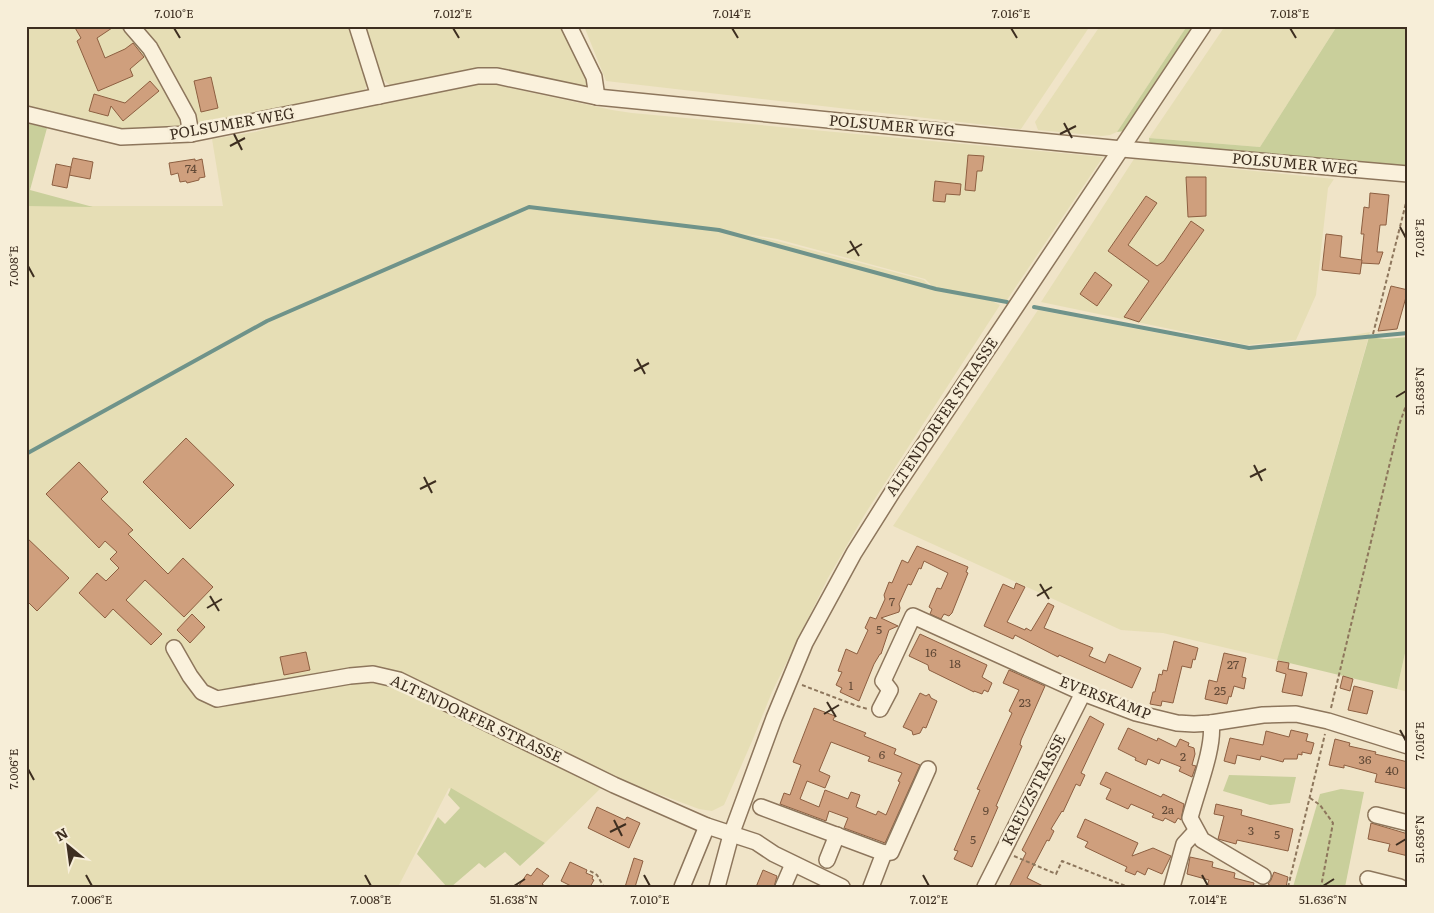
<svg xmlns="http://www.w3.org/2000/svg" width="1434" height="913" font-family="Literata,serif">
  <rect width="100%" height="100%" fill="#f0e4c8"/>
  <g fill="#e6deb5">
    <polygon points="26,26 354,26 368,74 367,85 364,92 230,120 180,128 121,129 26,105"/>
    <polygon points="363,26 565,26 592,78 589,89 489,68 391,86 380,77"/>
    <polygon points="584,26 1090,26 1021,129 606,81"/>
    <polygon points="1100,26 1187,26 1117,132 1110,135 1102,136 1038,130 1035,122"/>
    <polygon points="1225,26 1337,26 1260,147 1149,138"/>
    <polygon points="483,84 497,85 612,110 632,113 1103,157 1007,300 935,289 925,279 777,239 740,233 777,241 924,280 934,290 990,300 1000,305 865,514 828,578 772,692 753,739 724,805 712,811 699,809 640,787 581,763 400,678 374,673 348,670 220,694 202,686 176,655 193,688 203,697 217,701 351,679 373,677 398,683 603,786 545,843 449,788 398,887 26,887 26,206 223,206 212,139 255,132 310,117"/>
    <polygon points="1134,159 1334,179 1328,188 1316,295 1296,340 1247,345 1041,302"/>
    <polygon points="1038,310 1247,350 1293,347 1370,332 1277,660 1163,633 1121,630 893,526"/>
    <polygon points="1408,640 1408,692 1397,689"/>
  </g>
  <g fill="#c9cf9b">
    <polygon points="1187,26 1195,26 1125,131 1117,132"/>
    <polygon points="1337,26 1408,26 1408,169 1150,147 1149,138 1260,147"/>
    <polygon points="26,123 47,128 30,190 93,207 26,206"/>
    <polygon points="1369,337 1384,339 1408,337 1408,640 1397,689 1277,660"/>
    <polygon points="1229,775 1296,777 1290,803 1270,805 1223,791"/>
    <polygon points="451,788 545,843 520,866 505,852 485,868 479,863 451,887 447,887 417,854 438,817 445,824 460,808 448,795"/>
    <polygon points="1341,789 1364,792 1345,887 1293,887 1320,794"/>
  </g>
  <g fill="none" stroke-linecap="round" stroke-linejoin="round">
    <g stroke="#6f938a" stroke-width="4">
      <polyline points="1034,307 1249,348 1408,333"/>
      <polyline points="26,454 267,321 529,207 719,230 936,289 1007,302"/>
    </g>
  </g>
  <g fill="#cf9f7d" stroke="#8d5f41" fill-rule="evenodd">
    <polygon points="74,26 115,26 97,38 105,58 125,49 133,43 144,57 130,69 133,76 98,91 77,41 81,38"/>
    <polygon points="211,77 218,108 201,112 194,81"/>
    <polygon points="150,81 159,91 123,121 111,106 108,116 89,111 94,94 125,103"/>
    <polygon points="968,155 984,156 982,171 977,171 975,191 965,190"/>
    <polygon points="73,158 93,162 90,179 69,175"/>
    <polygon points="195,159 195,161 202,159 205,177 199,178 199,180 187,183 186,181 180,182 178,173 171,175 169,163"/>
    <polygon points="56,164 71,167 67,188 52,185"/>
    <polygon points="1186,177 1206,177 1206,216 1188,217"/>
    <polygon points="935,181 961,184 960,195 946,194 945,202 933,201"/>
    <polygon points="1370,193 1389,195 1386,225 1380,225 1377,252 1383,252 1379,264 1361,263 1364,234 1361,234 1364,207 1369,208"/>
    <polygon points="1146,196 1157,203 1128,245 1157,266 1164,261 1191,221 1204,230 1139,322 1124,317 1149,281 1108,251"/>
    <polygon points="1326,234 1342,236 1340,257 1362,260 1360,274 1322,270"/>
    <polygon points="1095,272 1112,285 1097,306 1080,294"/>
    <polygon points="1391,286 1408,290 1397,329 1378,331"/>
    <polygon points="186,438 234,485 190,529 143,482"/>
    <polygon points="79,462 108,492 101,499 133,530 128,534 168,574 183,558 213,587 184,617 145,580 126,600 162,634 151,645 113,609 105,618 79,593 97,573 106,581 119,568 110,559 117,552 105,541 99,548 46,494"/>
    <polygon points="26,537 69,578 37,611 26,600"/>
    <polygon points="917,546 968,567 966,572 968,573 952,613 949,616 944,614 941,619 930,614 932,609 929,607 937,588 941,589 948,573 924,561 921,569 919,568 911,585 908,584 899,604 900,608 899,612 881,618 898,626 889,630 881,654 880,654 874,664 859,701 840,692 842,688 836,685 842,672 838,671 846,649 857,654 868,630 865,628 870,617 876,619 885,599 884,595 889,582 892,583 902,560 908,563"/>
    <polygon points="1016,583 1025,587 1007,622 1025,630 1026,628 1031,631 1048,603 1054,606 1044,628 1093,648 1089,656 1105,663 1109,654 1141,668 1132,688 1059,655 1058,657 1015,635 1013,639 984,626 1003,584 1014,589"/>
    <polygon points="192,614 205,627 190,643 177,630"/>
    <polygon points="920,634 987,665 982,677 992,683 988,692 984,690 982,694 974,691 974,692 929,670 928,665 909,656"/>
    <polygon points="1174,641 1198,648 1195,660 1193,659 1191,668 1182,666 1173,703 1162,701 1161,706 1150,704 1153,692 1155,692 1159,674 1162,675 1163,670 1167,671"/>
    <polygon points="306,652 310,670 284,675 280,657"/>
    <polygon points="1224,653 1246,658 1242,677 1246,678 1244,689 1234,686 1231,697 1229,696 1227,704 1205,699 1209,680 1217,682"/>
    <polygon points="1278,661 1289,663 1288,669 1307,673 1302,696 1282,692 1286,674 1276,671"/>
    <polygon points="1009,670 1045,686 1021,740 1020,745 1022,746 996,806 998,807 972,867 954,859 958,851 954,850 980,790 977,789 1012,713 1009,711 1019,690 1003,683"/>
    <polygon points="1343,676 1353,679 1350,691 1340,688"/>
    <polygon points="1354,686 1373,691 1367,714 1348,710"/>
    <polygon points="920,693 926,696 929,694 931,698 937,701 926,728 923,727 920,733 913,735 912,731 903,727"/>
    <path d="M814,708L835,716L833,720L866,733L864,736L896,749L894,754L920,765L885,843L844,828L848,818L829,811L826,821L780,804L784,793L790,795L801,765L793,762ZM831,742L870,757L868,761L902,773L898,781L900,782L886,815L878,811L876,815L856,807L860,795L851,792L848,799L825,790L819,807L800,799L807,781L825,788L830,776L819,771Z"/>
    <polygon points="1090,716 1104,724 1081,773 1085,775 1080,786 1076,784 1063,812 1062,811 1051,829 1054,831 1049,841 1047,840 1027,878 1045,887 1009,887 1026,853 1022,850"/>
    <polygon points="1128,728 1157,741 1158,738 1176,747 1180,739 1189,743 1188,746 1194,748 1195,754 1192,765 1196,766 1192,777 1179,771 1181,767 1161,759 1159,764 1148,759 1146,765 1135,760 1136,758 1118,749"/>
    <polygon points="1291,730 1308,734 1306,741 1314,743 1311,754 1302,752 1302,755 1298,754 1297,759 1284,759 1283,762 1261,756 1260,760 1237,755 1235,764 1224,761 1230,738 1263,745 1266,731 1289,737"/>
    <polygon points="1335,739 1350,743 1349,746 1376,752 1375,754 1408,762 1408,789 1375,782 1377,774 1344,765 1344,768 1329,765"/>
    <polygon points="1106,772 1161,797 1163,794 1184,804 1181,820 1178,818 1175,823 1165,818 1163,821 1152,817 1154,814 1131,804 1128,809 1106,799 1111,789 1100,784"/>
    <polygon points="1216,804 1242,810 1241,815 1293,829 1288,851 1237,840 1236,844 1218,839 1224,816 1214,814"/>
    <polygon points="597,807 625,820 627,817 640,823 629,848 588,828"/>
    <polygon points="1085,819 1138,843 1132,856 1153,848 1171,856 1162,874 1148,868 1145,875 1137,871 1135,875 1125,871 1127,867 1085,847 1088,842 1077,837"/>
    <polygon points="1371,823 1408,834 1408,856 1388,851 1390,844 1368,839"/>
    <polygon points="1190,857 1213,862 1212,867 1235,873 1234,878 1254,883 1253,887 1207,887 1209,880 1187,874"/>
    <polygon points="634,858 643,861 635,887 625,887"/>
    <polygon points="570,862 587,870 586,873 593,876 592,879 594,880 590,887 573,887 561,881"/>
    <polygon points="537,868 549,876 542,884 546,887 518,887 527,874 531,876"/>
    <polygon points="763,870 777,876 774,887 756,887"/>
    <polygon points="1274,872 1288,877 1286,887 1273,887 1268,884 1271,880"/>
  </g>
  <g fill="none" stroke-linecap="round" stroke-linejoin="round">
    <g stroke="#8d765c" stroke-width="18">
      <g id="minor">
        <polyline points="131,26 150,48 188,117 191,134"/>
        <polyline points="357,26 379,96"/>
        <polyline points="569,26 594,77 597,97"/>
        <polyline points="26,114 121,137 191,134 478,76 497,76 597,97 1122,149 1408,174"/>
        <polyline points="174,648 190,676 202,692 217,699 350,676 373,674 399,680 614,785 707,826 756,842 774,854 842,887"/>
        <polyline points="880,709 890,690 883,681 913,616 1083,693 1136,713 1177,723 1194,724 1211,723 1263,715 1296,714 1328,721 1408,746"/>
        <path d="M1211,723C1215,747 1196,793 1190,818L1202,840L1263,876"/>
        <polyline points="761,807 884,853 871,887"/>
        <polyline points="1376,815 1408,823"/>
        <polyline points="884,853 891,852 928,769"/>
        <polyline points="827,860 837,835"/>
        <polyline points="1368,879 1400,887"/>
        <polyline points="682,887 707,826"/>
        <polyline points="717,887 731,835 774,718 805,643 854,553 893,491 1203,26"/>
        <polyline points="783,887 793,864"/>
        <polyline points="985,887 1083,693"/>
        <polyline points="1172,887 1184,844 1196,831"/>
      </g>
    </g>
    <g stroke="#8d765c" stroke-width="2" stroke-dasharray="4 2.5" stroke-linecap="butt">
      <polyline points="1373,334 1408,195"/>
      <polyline points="802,685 857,706 868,709"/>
      <polyline points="1331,708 1399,425 1408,400"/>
      <polyline points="1310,798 1320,805 1333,823 1321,887"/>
      <polyline points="1014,856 1056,874 1062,861 1128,887"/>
      <polyline points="590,871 597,875 604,887"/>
      <polyline points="1288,887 1325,734"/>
    </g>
    <use href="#minor" stroke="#faf1dc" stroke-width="15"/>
  </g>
  <path fill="none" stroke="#3d2e20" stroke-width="2" d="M174,28L180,38M453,28L459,38M732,28L738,38M1011,28L1017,38M1290,28L1296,38M1064,123L1072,138M234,134L242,150M1060,134L1076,126M230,146L245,138M1400,227L1406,238M850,241L859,256M847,253L862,244M28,266L34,277M637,359L645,374M634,371L649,363M1396,397L1406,391M1254,465L1262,481M424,477L432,493M1250,477L1266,469M420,489L436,481M1040,584L1049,599M210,596L219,611M1037,596L1052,587M207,608L222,599M827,702L836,717M824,714L839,705M1400,730L1406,741M28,769L34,780M614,820L622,836M610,832L626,824M1396,845L1406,839M86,875L92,886M365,875L371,886M644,875L650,886M923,875L929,886M1202,875L1208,886M514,886L525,879M1323,886L1334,879"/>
  <g text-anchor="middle" stroke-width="5" stroke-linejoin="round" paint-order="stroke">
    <g font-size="12" fill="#624a37">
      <text x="191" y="173">74</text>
      <text x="892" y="606">7</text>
      <text x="879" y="634">5</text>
      <text x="931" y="657">16</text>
      <text x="955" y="668">18</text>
      <text x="1233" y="669">27</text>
      <text x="851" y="690">1</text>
      <text x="1220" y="695">25</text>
      <text x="1025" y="707">23</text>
      <text x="882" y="759">6</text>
      <text x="1183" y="761">2</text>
      <text x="1365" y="764">36</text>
      <text x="1392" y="775">40</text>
      <text x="1168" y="814">2a</text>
      <text x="986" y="815">9</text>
      <text x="1251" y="835">3</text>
      <text x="1277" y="839">5</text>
      <text x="973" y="844">5</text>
    </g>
    <g font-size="15" fill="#3d2e20" stroke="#f7eed8">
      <text transform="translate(232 124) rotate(-10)" y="5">POLSUMER WEG</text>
      <text transform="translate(892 126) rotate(5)" y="5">POLSUMER WEG</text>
      <text transform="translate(1295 164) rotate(5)" y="5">POLSUMER WEG</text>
      <text transform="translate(942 417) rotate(-56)" y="5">ALTENDORFER STRASSE</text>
      <text transform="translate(1105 698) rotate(21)" y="5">EVERSKAMP</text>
      <text transform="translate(476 719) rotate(25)" y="5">ALTENDORFER STRASSE</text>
      <text transform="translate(1034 790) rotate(-63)" y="5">KREUZSTRASSE</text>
    </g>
  </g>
  <rect width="1434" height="913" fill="none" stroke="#f7eed8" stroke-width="55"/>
  <g transform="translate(68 846) rotate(331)" stroke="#f7eed8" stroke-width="4" paint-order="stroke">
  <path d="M0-4L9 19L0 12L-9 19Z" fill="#3d2e20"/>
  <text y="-8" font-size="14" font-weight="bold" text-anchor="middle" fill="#3d2e20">N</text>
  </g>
  <rect x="28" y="28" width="1378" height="858" fill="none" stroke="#3d2e20" stroke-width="2"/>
  <g font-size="12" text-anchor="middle" fill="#3d2e20">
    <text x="174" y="18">7.010°E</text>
    <text x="453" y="18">7.012°E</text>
    <text x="732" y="18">7.014°E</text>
    <text x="1011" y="18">7.016°E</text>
    <text x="1290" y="18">7.018°E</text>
    <text transform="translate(1420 238) rotate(-90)" y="4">7.018°E</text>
    <text transform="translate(14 266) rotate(-90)" y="4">7.008°E</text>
    <text transform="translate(1420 391) rotate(-90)" y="4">51.638°N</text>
    <text transform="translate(1420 741) rotate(-90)" y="4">7.016°E</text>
    <text transform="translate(14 769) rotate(-90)" y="4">7.006°E</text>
    <text transform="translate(1420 839) rotate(-90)" y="4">51.636°N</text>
    <text x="92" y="904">7.006°E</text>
    <text x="371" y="904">7.008°E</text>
    <text x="514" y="904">51.638°N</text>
    <text x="650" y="904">7.010°E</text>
    <text x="929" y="904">7.012°E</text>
    <text x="1208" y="904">7.014°E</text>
    <text x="1323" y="904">51.636°N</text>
  </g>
</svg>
